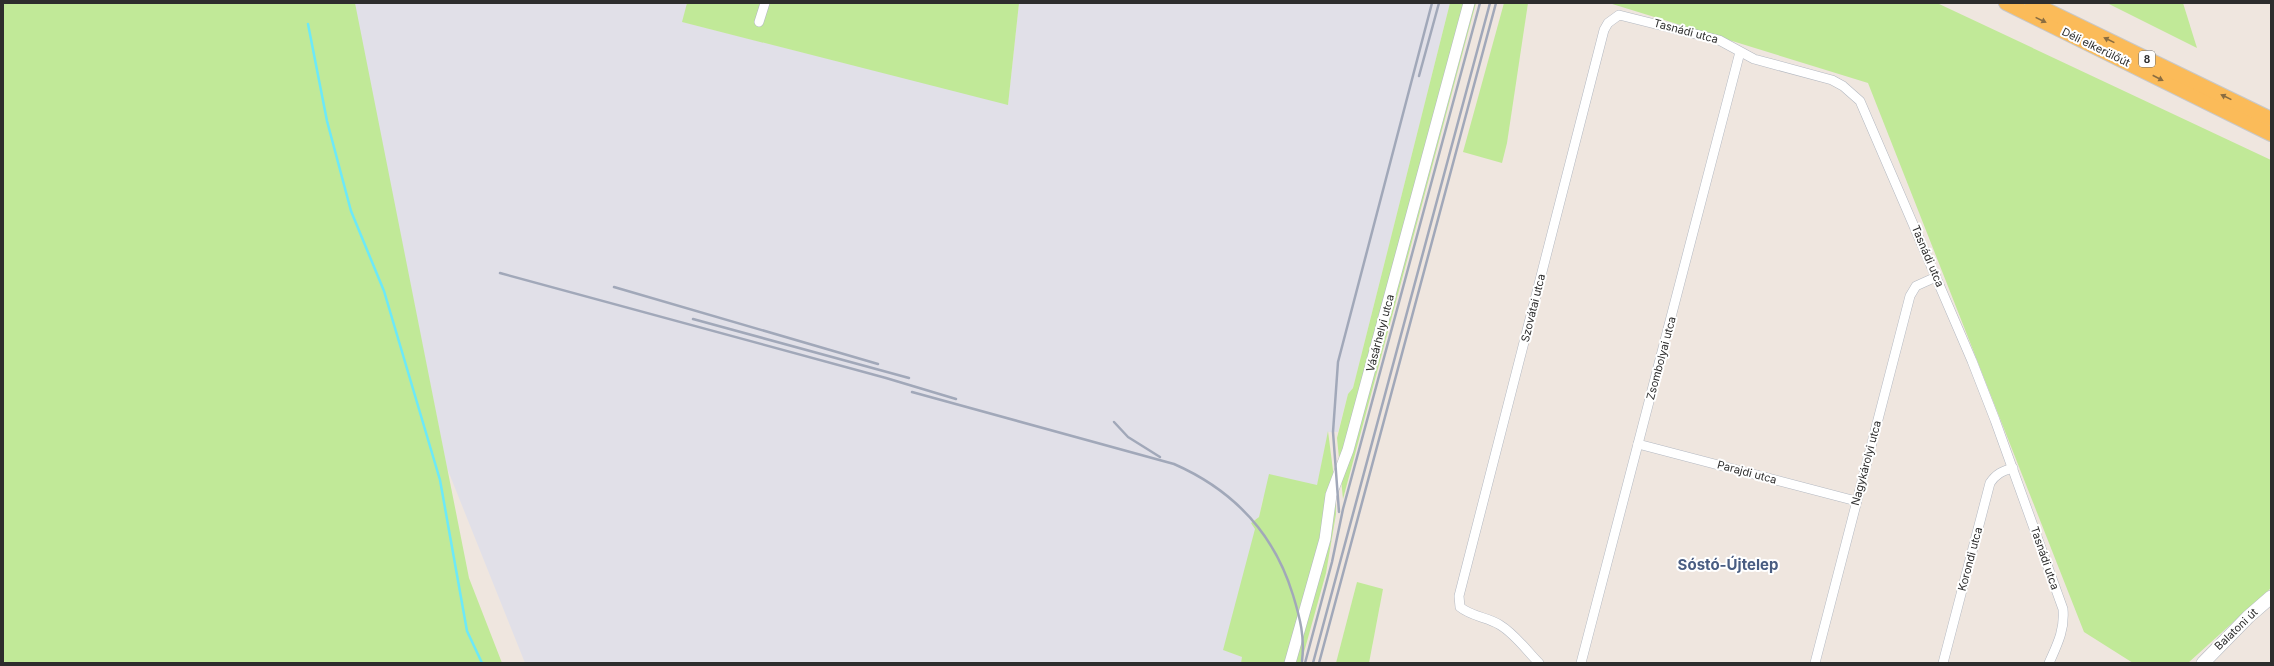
<svg xmlns="http://www.w3.org/2000/svg" width="2274" height="666" font-family="Inter,sans-serif">
  <rect width="100%" height="100%" fill="#efe6df"/>
  <polygon fill="#e1e0e8" points="354,3 687,3 683,22 1008,104 1019,3 1450,3 1353,388 1348,394 1338,432 1328,432 1317,486 1263,498 1259,517 1251,523 1256,529 1224,650 1242,657 1241,663 525,663 447,468"/>
  <g fill="#c1e998">
    <polygon points="3,3 355,3 469,578 502,663 3,663"/>
    <polygon points="687,3 1019,3 1008,105 682,22"/>
    <polygon points="1450,3 1476,3 1343,499 1337,438 1348,394 1353,388"/>
    <polygon points="1504,3 1528,3 1507,143 1502,163 1463,152"/>
    <polygon points="1609,3 1937,3 2271,160 2271,588 2188,663 2133,663 2084,632 1868,83"/>
    <polygon points="2107,3 2183,3 2197,48"/>
    <polygon points="1328,431 1336,494 1336,514 1326,573 1301,663 1241,663 1242,657 1223,650 1255,529 1251,523 1259,517 1269,474 1317,485"/>
    <polygon points="1357,582 1383,589 1369,663 1336,663"/>
  </g>
  <g fill="none" stroke-linecap="round" stroke-linejoin="round">
    <polyline stroke="#6ce9f8" stroke-width="2.5" points="308,24 327,121 351,211 384,291 440,480 467,631 482,663"/>
    <g stroke="#b3b8c1" stroke-width="10">
      <g id="minor">
        <polyline points="759,22 765,3"/>
        <polyline points="1638,444 1856,501"/>
        <path d="M1539,663C1527,651 1515,634 1500,625C1488,617 1472,617 1460,607L1459,596L1604,30L1608,23L1619,15L1719,40L1754,59L1832,80L1843,86L1860,101L1972,361L1995,420L2063,609C2065,630 2057,645 2049,663"/>
        <polyline points="1581,663 1740,52"/>
        <polyline points="1815,663 1910,296 1916,286 1936,277"/>
        <path d="M1943,663L1990,483C1996,474 2002,471 2013,468"/>
      </g>
    </g>
    <g stroke="#b3b8c1" stroke-width="12">
      <polyline id="tertiary" points="1290,663 1325,539 1331,495 1348,450 1469,3"/>
    </g>
    <g stroke="#b3b8c1" stroke-width="14">
      <polyline id="secondary" points="2203,663 2248,617 2271,597"/>
    </g>
    <g stroke="#c8c8c8" stroke-width="16">
      <g id="primary">
        <polyline points="2006,3 2271,134"/>
        <polyline points="2032,3 2271,119"/>
      </g>
    </g>
    <use href="#minor" stroke="#fff" stroke-width="9"/>
    <use href="#tertiary" stroke="#fff" stroke-width="11"/>
    <use href="#secondary" stroke="#fff" stroke-width="13"/>
    <use href="#primary" stroke="#fbbb59" stroke-width="14"/>
    <g stroke="#a1a8b9" stroke-width="2.5">
      <polyline points="1419,76 1439,3"/>
      <polyline points="500,273 886,378 956,399"/>
      <polyline points="614,287 878,364"/>
      <polyline points="693,319 909,378"/>
      <path d="M912,392L1174,464C1233,490 1274,533 1293,595C1300,618 1305,637 1302,661"/>
      <polyline points="1114,422 1128,437 1160,457"/>
      <polyline points="1339,512 1333,432 1338,362 1432,3"/>
      <polyline points="1305,663 1332,562 1343,509 1480,3"/>
      <polyline points="1313,663 1490,3"/>
      <polyline points="1319,663 1496,3"/>
    </g>
  </g>
  <defs><path id="oneway-solid" d="M-6-.8H1V-3.2L6.5 0L1 3.2V.8H-6Z"/></defs>
  <g fill="#8a6d41">
    <use href="#oneway-solid" transform="translate(2041 20) rotate(26)"/>
    <use href="#oneway-solid" transform="translate(2109 40) rotate(-154)"/>
    <use href="#oneway-solid" transform="translate(2158 78) rotate(27)"/>
    <use href="#oneway-solid" transform="translate(2226 97) rotate(-154)"/>
  </g>
  <g text-anchor="middle" stroke-width="4" stroke-linejoin="round" paint-order="stroke">
    <rect fill="#fff" stroke="#6c6c6c" stroke-width="1" x="2139" y="51" width="16" height="16" rx="3"/>
    <g font-size="10" font-weight="bold" fill="#2d2d2d">
      <text x="2147" y="63">8</text>
    </g>
    <g font-size="11" fill="#2d2d2d" stroke="#fff">
      <text transform="translate(1686 31) rotate(15)" y="4">Tasnádi utca</text>
      <text transform="translate(2096 47) rotate(26)" y="4">Déli elkerülőút</text>
      <text transform="translate(1928 256) rotate(67)" y="4">Tasnádi utca</text>
      <text transform="translate(1533 308) rotate(-76)" y="4">Szovátai utca</text>
      <text transform="translate(1380 333) rotate(-75)" y="4">Vásárhelyi utca</text>
      <text transform="translate(1661 358) rotate(-75)" y="4">Zsombolyai utca</text>
      <text transform="translate(1866 463) rotate(-75)" y="4">Nagykárolyi utca</text>
      <text transform="translate(1747 472) rotate(15)" y="4">Parajdi utca</text>
      <text transform="translate(2045 558) rotate(71)" y="4">Tasnádi utca</text>
      <text transform="translate(1970 559) rotate(-75)" y="4">Korondi utca</text>
      <text transform="translate(2236 629) rotate(-44)" y="4">Balatoni út</text>
    </g>
    <g font-size="15" font-weight="bold" fill="#495d82" stroke="#fff">
      <text x="1728" y="570">Sóstó-Újtelep</text>
    </g>
  </g>
  <rect width="2274" height="666" fill="none" stroke="#2d2d2d" stroke-width="8"/>
</svg>
